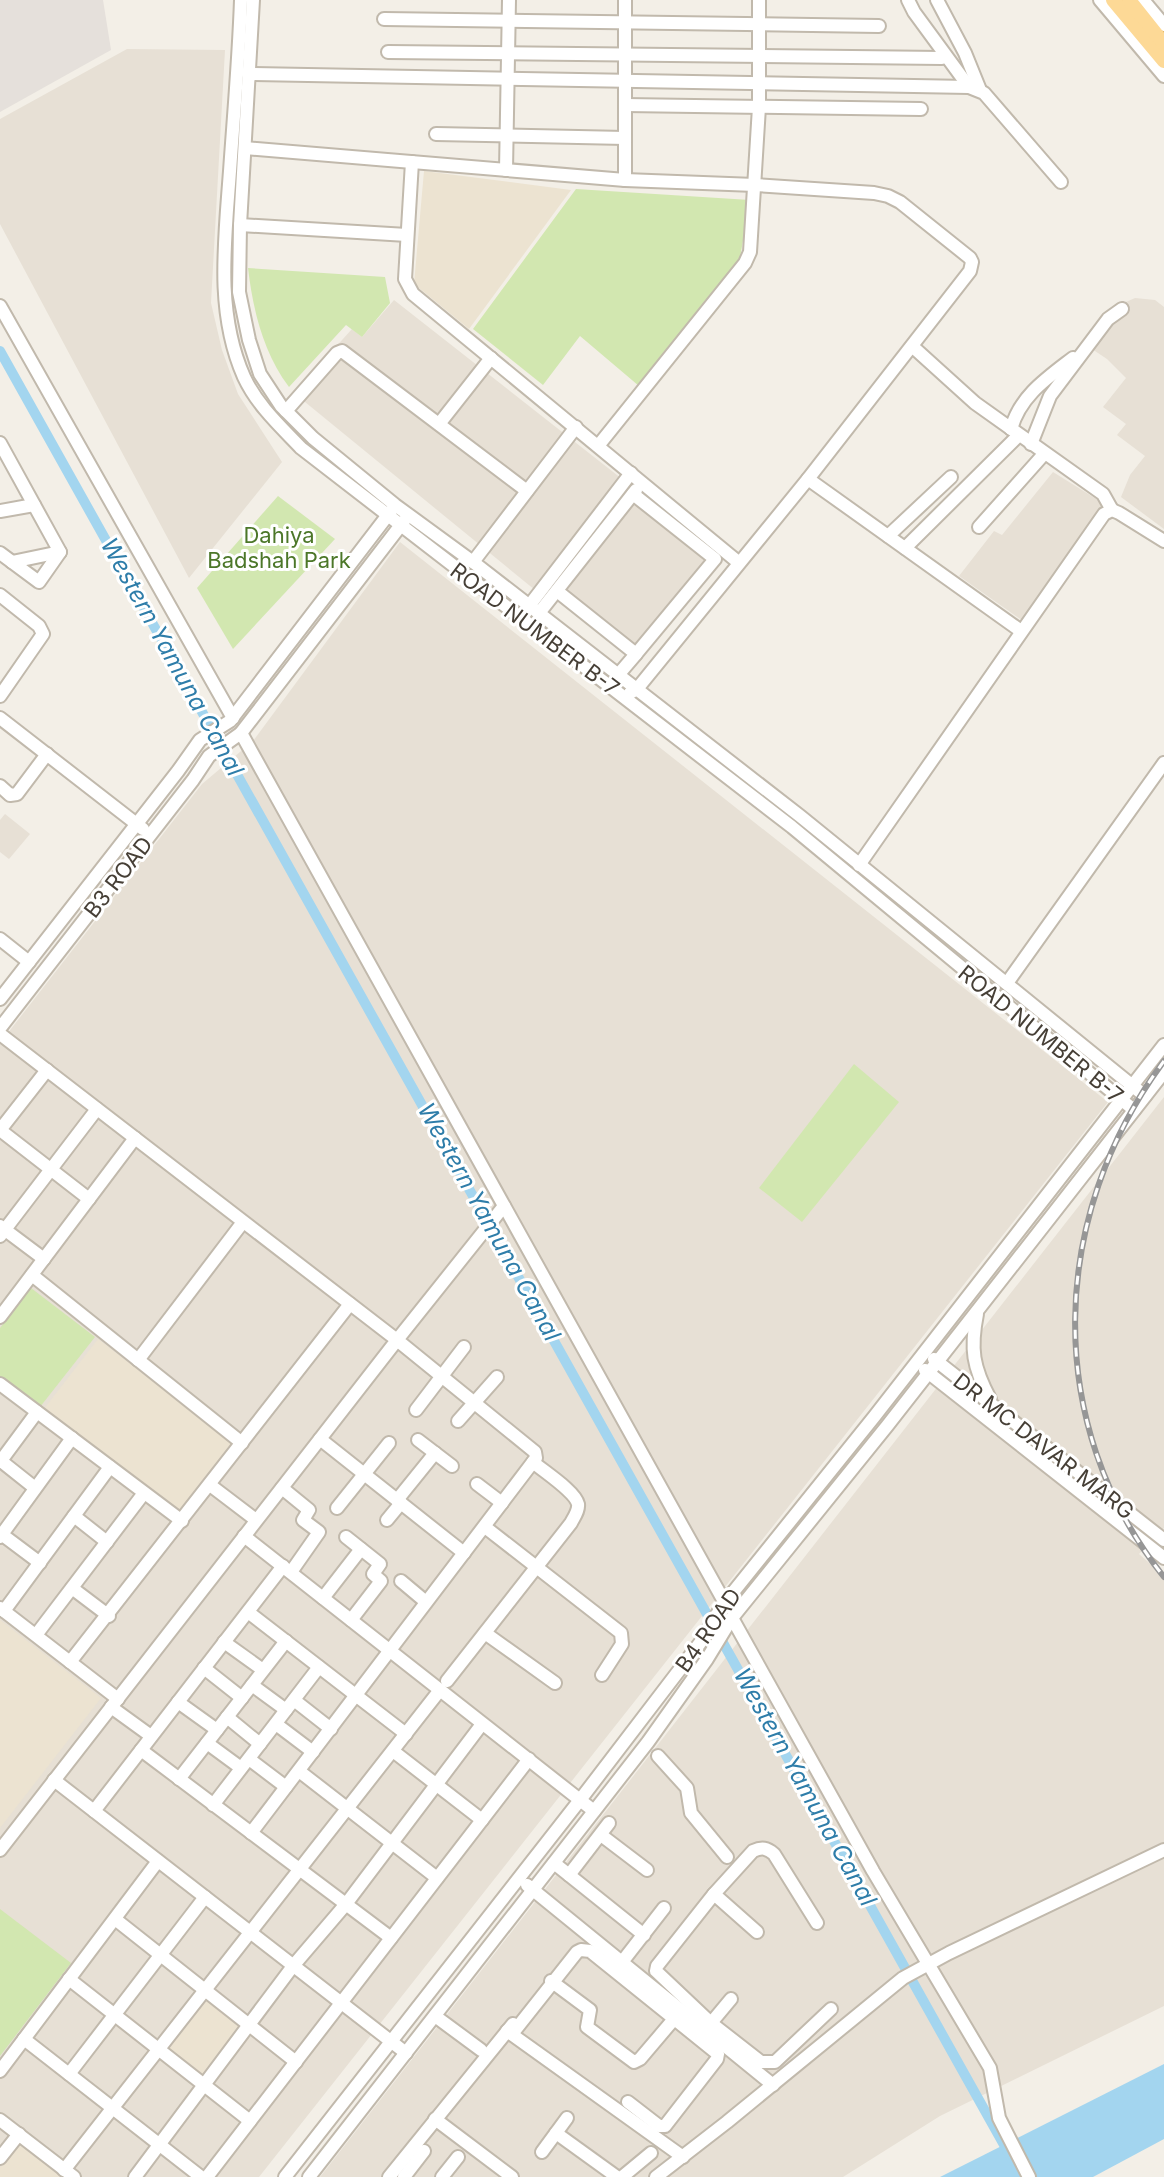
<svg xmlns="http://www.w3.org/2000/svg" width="1164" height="2177" font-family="Inter,sans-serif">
  <rect width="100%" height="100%" fill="#f3efe7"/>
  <g fill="#e7e0d5">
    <polygon points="127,49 225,50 211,303 222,350 238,394 282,462 189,578 0,224 0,119"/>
    <polygon points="1135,298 1155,300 1164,307 1164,529 1121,497 1130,475 1145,456 1117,435 1126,424 1103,407 1126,378 1107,359 1086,345 1119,305"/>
    <polygon points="394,300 724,559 642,656 554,594 546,599 294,393 352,329 362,337"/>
    <polygon points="1053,472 1106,505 1023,621 959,576 994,531 1002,535"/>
    <polygon points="400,542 1108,1102 259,2177 0,2177 0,1043 202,784 253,741"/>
    <polygon points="5,814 30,834 9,859 0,852 0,820"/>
    <polygon points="1164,1097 1164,1528 1139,1554 1164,1576 1164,2006 940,2116 843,2177 320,2177"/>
  </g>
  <polygon fill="#e5e0db" points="0,0 103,0 111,50 0,112"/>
  <g fill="#ece3d1">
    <polygon points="424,171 571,190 469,329 414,284"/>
    <polygon points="98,1339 233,1443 179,1513 44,1409"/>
    <polygon points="0,1620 101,1698 0,1828"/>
    <polygon points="205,1998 243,2027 203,2079 165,2049"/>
    <polygon points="19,2144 63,2177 0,2177 0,2168"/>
  </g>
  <g fill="#d2e7b0">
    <polygon points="576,189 750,200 740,258 639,386 580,336 543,385 473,329"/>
    <path d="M248,268L385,277L390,303L362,337L346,325L289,387C263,352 253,310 248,268Z"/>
    <polygon points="278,496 335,539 233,649 197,588"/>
    <polygon points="854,1064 899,1102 802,1222 759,1188"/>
    <polygon points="31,1288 95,1337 40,1407 0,1376 0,1328"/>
    <polygon points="0,1909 71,1963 0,2056"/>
  </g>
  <polygon fill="#a3d5ef" points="1164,2064 1164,2139 1093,2177 940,2177"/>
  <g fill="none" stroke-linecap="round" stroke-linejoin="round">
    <polyline stroke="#a3d5ef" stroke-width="10" points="0,351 1022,2177"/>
    <g stroke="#c1b9ac" stroke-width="16">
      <g id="minor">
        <path d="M241,0C239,57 234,114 230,171C225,240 215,312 244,377C257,405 280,426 301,448L792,827L1134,1110"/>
        <polyline points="253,0 240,225 239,292 249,340 260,374 281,406 313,438 395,505 473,562 800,816 1145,1096"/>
        <polyline points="625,0 625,180"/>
        <polyline points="908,0 914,12 969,87"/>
        <polyline points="937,0 965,53 980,90"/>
        <polyline points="1100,0 1164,76"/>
        <polyline points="1143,0 1164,25"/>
        <polyline points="384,19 879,26"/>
        <polyline points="388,52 942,58"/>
        <polyline points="248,74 969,87 984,93 1061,182"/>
        <polyline points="625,105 921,109"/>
        <polyline points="436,134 625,138"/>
        <polyline points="245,148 625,180 755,185 874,193 888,196 900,202 970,258 972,262 970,271 808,479 637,689 630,693"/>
        <polyline points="412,162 405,279 413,294 738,562"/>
        <polyline points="506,170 509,0"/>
        <polyline points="240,225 407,235"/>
        <polyline points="0,306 233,718"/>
        <polyline points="912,346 975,403 1103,494 1112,510"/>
        <polyline points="286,411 337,353 342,351 527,491"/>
        <polyline points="439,424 491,358"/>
        <path d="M1011,429C1020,396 1047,378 1073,358"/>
        <polyline points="0,443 60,552 39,582 0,553"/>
        <polyline points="1031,444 1050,396 1108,319 1122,309"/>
        <polyline points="598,446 745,263 750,252 759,107 759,0"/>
        <polyline points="808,479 1021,631"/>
        <polyline points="633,494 715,559 636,654"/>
        <polyline points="0,511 34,505"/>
        <polyline points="979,527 1044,454"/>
        <polyline points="888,536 951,477"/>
        <polyline points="905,548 1019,435"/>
        <polyline points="12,562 60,552"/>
        <polyline points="473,562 576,427"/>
        <polyline points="557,591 636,654 618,675"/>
        <polyline points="0,595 39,626 43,634 0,696"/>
        <polyline points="529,606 631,473"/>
        <polyline points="539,613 636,490"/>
        <polyline points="0,718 143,829"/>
        <polyline points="241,733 725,1603"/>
        <polyline points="0,786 10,795 17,794 47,754"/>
        <polyline points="859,865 1104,514 1112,510 1119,513 1164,541"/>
        <polyline points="0,939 29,962"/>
        <polyline points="1007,983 1164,763"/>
        <polyline points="0,999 178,771 200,740 230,721 391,511"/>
        <polyline points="0,1028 193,780 209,756 241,733 404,521"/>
        <polyline points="0,1034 397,1340 0,1850"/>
        <polyline points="0,1130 89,1199"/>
        <polyline points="0,1130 47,1070"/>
        <polyline points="0,1226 44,1259"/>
        <polyline points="0,1236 97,1109"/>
        <polyline points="32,1275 242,1443"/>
        <path d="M977,1314C970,1349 973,1367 990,1399"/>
        <polyline points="0,1317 135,1138"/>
        <polyline points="934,1359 1164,1540"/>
        <polyline points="138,1360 243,1222"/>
        <polyline points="925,1370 1164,1558"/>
        <polyline points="0,1384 182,1521"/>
        <polyline points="416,1410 464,1347"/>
        <polyline points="458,1421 497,1377"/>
        <polyline points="320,1439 464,1553"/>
        <polyline points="418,1440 452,1466"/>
        <polyline points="1,1461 35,1488"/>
        <polyline points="0,1462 37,1412"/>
        <polyline points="477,1484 502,1503"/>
        <polyline points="210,1485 256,1520"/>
        <polyline points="282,1488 309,1510 303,1520 319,1532 291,1572"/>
        <polyline points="397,1500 435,1453"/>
        <polyline points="337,1508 389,1443"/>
        <polyline points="74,1516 107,1542"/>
        <polyline points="387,1520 401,1503"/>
        <polyline points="485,1527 621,1633 622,1644 602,1675"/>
        <polyline points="0,1533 40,1563"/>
        <polyline points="244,1536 594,1811"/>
        <polyline points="0,1537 72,1438"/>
        <polyline points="346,1537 380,1564 373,1574 381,1581 351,1620"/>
        <polyline points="401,1581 426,1602"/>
        <polyline points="72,1588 109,1616"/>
        <polyline points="323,1598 361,1549"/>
        <polyline points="0,1608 118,1699"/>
        <polyline points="4,1611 110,1467"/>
        <polyline points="248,1612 406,1734"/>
        <polyline points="732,1618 873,1871 990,2068 999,2118 1029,2177"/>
        <polyline points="485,1633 555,1683"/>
        <polyline points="36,1635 144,1493"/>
        <polyline points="224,1642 263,1670"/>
        <polyline points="70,1662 350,1304"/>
        <polyline points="204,1668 242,1698"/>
        <path d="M447,1681L571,1523C574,1517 579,1511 578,1504C575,1491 543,1471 533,1462"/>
        <polyline points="252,1685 286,1710"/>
        <polyline points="294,1700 331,1729"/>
        <polyline points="178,1702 217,1730"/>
        <polyline points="111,1707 151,1736"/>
        <polyline points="227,1717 260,1744"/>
        <polyline points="276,1724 313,1752"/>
        <polyline points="207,1743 241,1768"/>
        <polyline points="141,1750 391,1938"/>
        <polyline points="393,1751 482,1820"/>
        <polyline points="658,1756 687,1788 691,1813 727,1857"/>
        <polyline points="249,1759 286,1787"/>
        <polyline points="299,1771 437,1878"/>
        <polyline points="179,1779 286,1641"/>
        <polyline points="54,1780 406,2053"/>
        <polyline points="213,1805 319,1667"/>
        <polyline points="94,1811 283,1566"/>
        <polyline points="251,1833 536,1458 535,1452 397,1340 504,1206"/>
        <polyline points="601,1835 647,1870"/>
        <polyline points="554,1863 644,1935"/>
        <polyline points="569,1875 609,1823"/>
        <polyline points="527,1885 773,2085"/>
        <polyline points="714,1894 757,1932"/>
        <polyline points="115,1919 296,2062"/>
        <path d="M817,1923L774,1854C767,1848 762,1847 753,1851L714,1894L657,1966L656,1971L711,2023L761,2062H775L831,2009"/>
        <polyline points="622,1962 664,1908"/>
        <polyline points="69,1979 250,2121"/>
        <polyline points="551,1981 590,2010 587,2027 634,2062 640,2059 674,2019"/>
        <polyline points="435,2016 481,2050"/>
        <polyline points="711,2023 731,1999"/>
        <polyline points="507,2031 683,2157"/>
        <polyline points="512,2034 577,1952 581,1950 590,1951 718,2054 717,2059 665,2126 659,2126 628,2102"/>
        <polyline points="24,2039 201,2177"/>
        <polyline points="0,2071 158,1861"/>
        <polyline points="69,2074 205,1897"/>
        <polyline points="435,2119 512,2177"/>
        <polyline points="0,2120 74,2177"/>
        <polyline points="556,2133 617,2177"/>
        <polyline points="542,2152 567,2118"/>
        <polyline points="0,2158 19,2134"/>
        <polyline points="64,2170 440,1690"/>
        <polyline points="135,2177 293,1966 346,1904 482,1724"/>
        <polyline points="207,2177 529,1759"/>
        <polyline points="285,2177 580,1800 700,1643 722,1606 874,1417 1164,1045"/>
        <polyline points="309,2177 648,1742 707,1659 732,1618 887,1426 1164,1072"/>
        <polyline points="389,2177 513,2024"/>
        <polyline points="404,2177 424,2151"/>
        <polyline points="442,2177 458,2157"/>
        <polyline points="622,2177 651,2153"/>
        <polyline points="656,2177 727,2122 903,1978 949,1953 1164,1850"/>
      </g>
    </g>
    <g stroke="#e2b565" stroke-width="18">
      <g id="major">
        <polyline points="1113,0 1164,61"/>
        <polyline points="1129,0 1164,44"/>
      </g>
    </g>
    <use href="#minor" stroke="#fff" stroke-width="12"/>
    <use href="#major" stroke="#fdd996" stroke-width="14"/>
    <g stroke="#969696" stroke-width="6">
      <path id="rail" d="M1164,1061C1049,1216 1042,1424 1164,1577"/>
    </g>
    <use href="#rail" stroke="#fff" stroke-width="3" stroke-dasharray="9" stroke-linecap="butt"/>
  </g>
  <g text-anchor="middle" stroke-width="6" stroke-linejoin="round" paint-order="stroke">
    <g font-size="22" fill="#4c7729" stroke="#fff">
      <text x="279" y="543">Dahiya<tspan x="279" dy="25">Badshah Park</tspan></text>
    </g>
    <g font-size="22" fill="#463f36" stroke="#fff">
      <text transform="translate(535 629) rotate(37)" y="8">ROAD NUMBER B-7</text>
      <text transform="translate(118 877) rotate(-52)" y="8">B3 ROAD</text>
      <text transform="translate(1041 1034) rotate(39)" y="8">ROAD NUMBER B-7</text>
      <text transform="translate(1044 1446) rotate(38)" y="8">DR MC DAVAR MARG</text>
      <text transform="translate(708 1630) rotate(-55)" y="8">B4 ROAD</text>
    </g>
    <g font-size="24" font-style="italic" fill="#2e7da9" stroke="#fff">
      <text transform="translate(172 657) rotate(61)" y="8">Western Yamuna Canal</text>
      <text transform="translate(489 1222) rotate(61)" y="8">Western Yamuna Canal</text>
      <text transform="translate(805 1787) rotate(61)" y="8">Western Yamuna Canal</text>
    </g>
  </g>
</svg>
